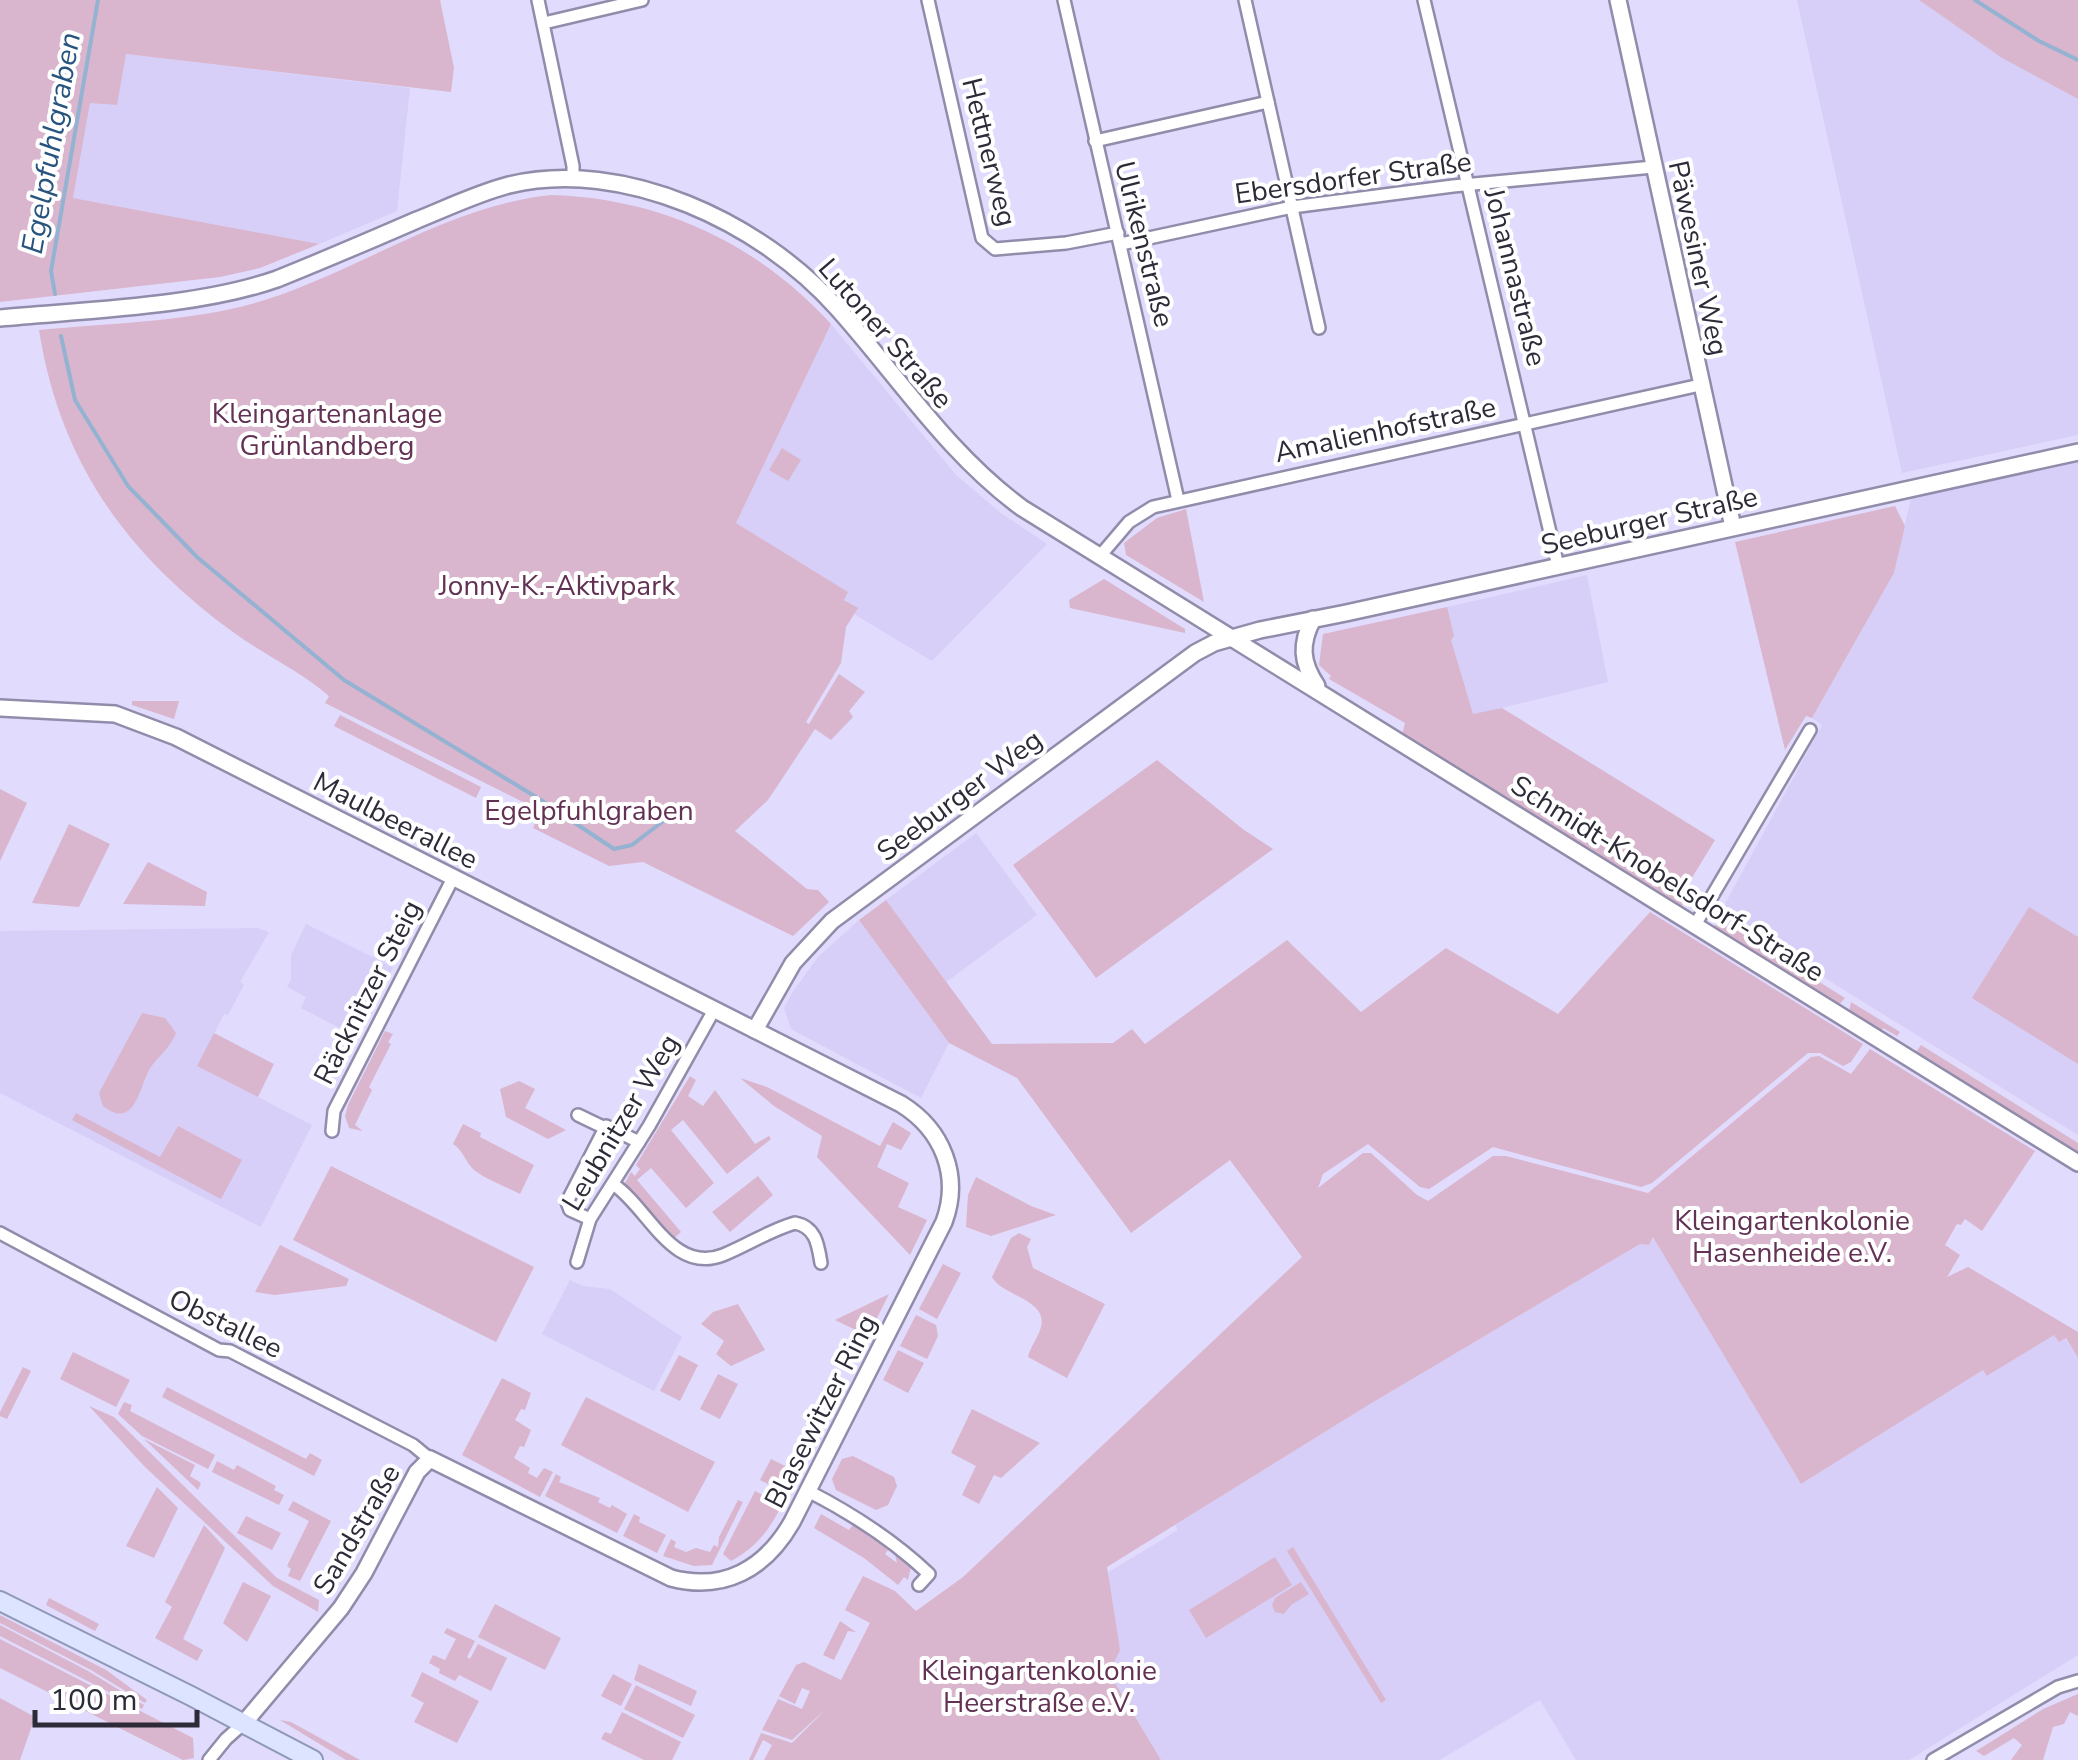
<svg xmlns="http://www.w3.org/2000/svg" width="2078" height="1760" font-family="'Nunito Sans',sans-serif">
  <rect width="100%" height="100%" fill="#e1dbfd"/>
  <g fill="#d7cff8">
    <polygon points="1797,0 1919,0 2002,58 2078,99 2078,435 1902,473"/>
    <polygon points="126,54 410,88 397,211 319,244 73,198 90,102"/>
    <polygon points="831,324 956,475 1002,514 1047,544 932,661 854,614 857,608 844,599 847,592 736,523"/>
    <polygon points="2078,461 2078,1135 1720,913 1822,725 1812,718 1894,573 1911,498"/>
    <polygon points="1587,575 1608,682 1473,715 1451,640 1447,607"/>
    <polygon points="976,833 1037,915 946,982 886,900"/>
    <polygon points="859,920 949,1043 921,1098 791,1029 784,1008 792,993 818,957"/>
    <polygon points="306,924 393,967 366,1019 360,1016 356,1024 347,1019 342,1029 301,1008 306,997 287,987 291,979 291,955"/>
    <polygon points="258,928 269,932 240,982 244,985 228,1015 224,1014 198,1066 312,1125 261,1227 0,1093 0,931"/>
    <polygon points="1654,1236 1801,1484 1983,1370 1988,1376 2054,1334 2065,1338 2078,1358 2078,1655 1909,1760 1576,1760 1540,1700 1440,1760 1161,1760 1109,1673 1107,1573 1178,1530 1175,1525 1365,1407 1640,1244 1649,1245"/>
    <polygon points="570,1280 583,1286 610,1289 682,1337 654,1391 542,1334"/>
  </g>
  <g fill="#d9b6cd">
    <polygon points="0,0 440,0 454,68 451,92 126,54 117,105 90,103 73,198 319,244 260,268 220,277 0,302"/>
    <polygon points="1919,0 2078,0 2078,99 2002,58"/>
    <path d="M551,195C660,198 757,243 831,324L736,523L848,592L844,600L858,608L846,627L841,663L806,722L809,724L839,674L865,692L849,711L853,717L831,740L815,729L768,800L735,831L807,889L818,890L829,902L793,936L643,862L609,866L533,828L541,811L325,703L329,696C299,670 264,655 233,632C126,554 60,462 39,330C118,322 205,322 280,295C370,263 455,205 551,195Z"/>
    <polygon points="782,448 801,460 788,481 769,470"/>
    <polygon points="1895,506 1905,526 1894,573 1812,718 1806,716 1785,750 1735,542"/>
    <polygon points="1186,509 1204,602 1126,555 1124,543 1157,518"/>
    <polygon points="1104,579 1185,629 1185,633 1070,608 1069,600"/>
    <polygon points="1447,607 1454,636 1451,640 1473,714 1502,708 1715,840 1682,894 1686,898 1681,908 1402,735 1405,723 1329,679 1331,676 1319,665 1323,634"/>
    <polygon points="132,701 179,701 174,719 132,705"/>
    <polygon points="340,715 481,787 476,798 334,726"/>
    <polygon points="1157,760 1244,830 1273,849 1096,978 1013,865"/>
    <polygon points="0,789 27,803 0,861"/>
    <polygon points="69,824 110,844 79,907 32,903"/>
    <polygon points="148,862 207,892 205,906 123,904"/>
    <polygon points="886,900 992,1044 1113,1043 1132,1029 1145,1044 1287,940 1361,1012 1446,948 1558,1014 1650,912 1863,1044 1851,1062 1843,1066 1820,1053 1808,1053 1652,1183 1641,1187 1493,1147 1429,1189 1420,1187 1368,1144 1323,1174 1318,1188 1363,1153 1371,1153 1417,1195 1428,1201 1493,1156 1506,1156 1648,1193 1811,1057 1819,1056 1851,1074 1870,1049 2035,1151 1982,1231 1965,1219 1961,1225 1957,1224 1945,1245 1960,1255 1947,1277 1968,1267 2078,1332 2078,1358 2066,1338 2059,1342 2054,1335 1987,1376 1983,1370 1801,1484 1653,1237 1649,1245 1640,1244 1365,1407 1107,1567 1120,1650 1109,1673 1161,1760 764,1760 772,1745 763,1740 753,1760 749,1760 761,1733 792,1743 827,1708 792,1740 762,1730 778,1699 802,1709 810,1691 802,1688 795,1704 779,1696 796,1665 804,1662 841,1680 870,1623 845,1610 863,1576 895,1591 916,1611 963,1577 1302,1257 1230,1160 1131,1233 1017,1078 949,1043 859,920"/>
    <polygon points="2029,907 2078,937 2078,1064 1972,998"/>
    <polygon points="1715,925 1733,928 1845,998 1838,1006 1713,928"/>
    <polygon points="1851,1002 1900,1032 1897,1036 1883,1028 1880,1032 1849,1013"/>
    <path d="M142,1013L165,1018L176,1033C168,1052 156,1057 148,1072C139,1091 133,1130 103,1106L99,1093Z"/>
    <polygon points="385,1031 393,1034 388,1042 391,1044 369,1087 372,1090 355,1125 363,1131 349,1128 345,1116 348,1105"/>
    <polygon points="214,1033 274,1064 258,1097 197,1066"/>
    <polygon points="1921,1045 2078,1143 2078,1155 1915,1053"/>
    <polygon points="690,1076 696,1080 688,1096 703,1106 715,1090 755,1144 769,1136 771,1139 727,1174 683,1120 671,1130 714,1183 686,1208 651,1168 637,1180 681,1232 673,1239 624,1185 631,1172 635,1176 640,1169 636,1165"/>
    <polygon points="740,1078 767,1087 880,1146 893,1122 911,1133 901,1150 887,1144 877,1167 909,1183 898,1207 927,1220 910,1255 817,1157 822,1136 774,1106"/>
    <polygon points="519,1081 535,1089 525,1108 566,1130 548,1139 506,1117 500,1089"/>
    <polygon points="76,1113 160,1157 178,1126 242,1160 221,1199 72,1120"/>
    <path d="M463,1124L481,1133L480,1137L534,1165L520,1194C505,1186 487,1180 474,1170C465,1162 464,1151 453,1144Z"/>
    <polygon points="331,1166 534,1267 496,1342 293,1240"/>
    <polygon points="758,1176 773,1195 730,1232 712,1212"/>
    <polygon points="976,1177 1031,1206 1056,1215 991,1236 966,1227 968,1195"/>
    <path d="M1019,1233L1031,1239L1027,1247L1033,1268L1105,1304L1067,1378L1028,1357C1030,1347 1038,1338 1041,1327C1048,1299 1002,1296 992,1277L1011,1238Z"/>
    <polygon points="280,1245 349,1279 346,1286 275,1295 255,1292"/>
    <polygon points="943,1264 961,1273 937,1319 919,1309"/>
    <polygon points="889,1294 868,1336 835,1320"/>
    <polygon points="738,1304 765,1350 731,1366 716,1354 724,1341 701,1324 713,1312"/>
    <polygon points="916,1315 936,1325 938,1336 927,1359 900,1346"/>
    <polygon points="898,1350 924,1363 908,1393 883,1380"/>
    <polygon points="73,1352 130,1380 116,1407 60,1379"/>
    <polygon points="679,1355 698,1365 680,1401 660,1391"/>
    <polygon points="23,1367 31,1371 7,1419 0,1416 0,1412"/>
    <polygon points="718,1374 738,1384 720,1419 700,1409"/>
    <polygon points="502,1378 531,1393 525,1410 521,1409 515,1420 531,1430 524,1447 520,1446 514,1458 530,1468 528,1473 537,1478 544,1468 553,1472 540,1497 462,1455"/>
    <polygon points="167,1387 306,1459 310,1453 322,1460 314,1476 162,1397"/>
    <polygon points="586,1397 715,1462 688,1512 561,1445"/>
    <polygon points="124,1402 132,1405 130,1411 215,1455 208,1469 142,1436 118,1414"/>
    <polygon points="89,1406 114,1417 277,1578 319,1600 318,1612 273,1586 145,1467"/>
    <polygon points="972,1409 1040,1443 1001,1478 994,1475 979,1504 962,1495 976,1466 951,1453"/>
    <polygon points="144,1439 195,1465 190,1476 201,1483 198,1490"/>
    <polygon points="853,1456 894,1477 897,1486 888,1505 876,1510 836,1490 832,1479 842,1459"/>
    <polygon points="771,1459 799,1473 788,1494 760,1480"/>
    <polygon points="217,1461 234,1470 237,1465 276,1486 274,1490 284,1495 279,1505 212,1472"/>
    <polygon points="556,1474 561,1477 559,1482 600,1498 598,1502 610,1508 612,1505 627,1514 617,1533 545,1496"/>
    <polygon points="157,1487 178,1508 154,1558 126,1546"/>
    <path d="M755,1491L782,1505C769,1530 757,1547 731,1561L723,1554Z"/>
    <polygon points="738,1500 743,1502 712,1565 694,1566 663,1556 671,1539 676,1542 674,1547 686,1552 696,1548 710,1552 714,1545 718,1547 719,1537"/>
    <polygon points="293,1501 331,1521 300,1581 288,1576 291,1569 287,1566 309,1521 288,1510"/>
    <polygon points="634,1514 640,1517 639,1522 666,1535 657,1553 623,1536"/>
    <polygon points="821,1514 849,1530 853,1525 888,1550 885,1554 897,1563 895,1555 911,1567 908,1580 904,1577 898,1585 864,1558 814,1528"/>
    <polygon points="246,1516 281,1533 272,1550 237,1533"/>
    <polygon points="204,1525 225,1548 183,1639 203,1650 197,1661 155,1638 172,1607 165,1602"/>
    <polygon points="1293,1547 1386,1700 1381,1703 1287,1551"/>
    <polygon points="1275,1557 1292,1585 1206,1638 1189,1610"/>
    <polygon points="243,1582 271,1596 247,1642 223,1623"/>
    <polygon points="1301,1582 1309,1594 1291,1605 1284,1614 1275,1612 1272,1605 1275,1598"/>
    <polygon points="49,1598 99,1624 95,1631 46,1605"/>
    <polygon points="495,1604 561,1638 545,1670 478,1637"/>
    <polygon points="0,1615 106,1670 147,1700 145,1703 91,1670 0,1623"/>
    <polygon points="840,1621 856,1632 848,1631 834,1660 823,1655"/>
    <polygon points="0,1625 88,1671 144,1705 142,1709 0,1636"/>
    <polygon points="447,1628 475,1641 467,1657 470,1659 478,1644 507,1658 491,1691 459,1675 455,1681 439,1673 440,1669 429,1663 433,1655 445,1660 456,1639 444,1633"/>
    <polygon points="0,1639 193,1738 194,1758 183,1760 0,1668"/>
    <polygon points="639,1664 697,1691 691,1706 634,1680"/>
    <polygon points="422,1672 479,1701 457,1743 414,1722 424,1703 411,1696"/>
    <polygon points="613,1674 632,1684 621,1706 601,1696"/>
    <polygon points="636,1685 695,1715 683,1738 624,1709"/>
    <polygon points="2078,1694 2078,1716 2070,1712 2064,1724 2053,1727 2043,1760 2011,1760 2022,1745 2014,1738 1984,1756 1976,1751 2043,1709"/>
    <polygon points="0,1698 35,1717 20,1760 0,1760"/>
    <polygon points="622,1712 681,1742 672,1760 644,1760 601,1739 605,1732 611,1734"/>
    <polygon points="280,1720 291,1722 360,1760 346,1760"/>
  </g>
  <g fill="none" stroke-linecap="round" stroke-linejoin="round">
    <g stroke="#94b2d1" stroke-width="4">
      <polyline points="1975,0 2039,41 2078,60"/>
      <polyline points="55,294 51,271 98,0"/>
      <polyline points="61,336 75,400 128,486 197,557 344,680 536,797 614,849 632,845 662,822"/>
    </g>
    <g stroke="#928cab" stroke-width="16">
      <g id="minor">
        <polyline points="538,0 573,166 573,179"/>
        <polyline points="928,0 982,238 995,249 1066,243 1118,233"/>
        <polyline points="1064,0 1178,500"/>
        <polyline points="1245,0 1319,328"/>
        <polyline points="1424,0 1558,566"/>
        <polyline points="544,23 642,0"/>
        <polyline points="1095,141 1268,102"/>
        <polyline points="1121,244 1292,207 1453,186 1653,167"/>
        <polyline points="1100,556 1129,522 1153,507 1700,385"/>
        <polyline points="1695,925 1810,730"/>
        <polyline points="578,1115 605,1128"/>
        <polyline points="332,1131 334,1111 453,878"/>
        <path d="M613,1184C648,1207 672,1275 723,1255C748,1245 770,1230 795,1223C816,1227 818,1245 821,1263"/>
        <polyline points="590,1219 570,1210 567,1202 606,1126 639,1142"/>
        <polyline points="0,1233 219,1350 230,1351 413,1445 430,1459"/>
        <polyline points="577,1262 590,1219 649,1126 714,1010"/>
        <path d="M808,1491C851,1513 893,1540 929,1574L919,1585"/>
        <polyline points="209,1760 226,1739 244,1723"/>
        <polyline points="1933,1760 2058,1687 2078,1681"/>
      </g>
    </g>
    <g stroke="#928cab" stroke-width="20">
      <g id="tertiary">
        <polyline points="1618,0 1733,527"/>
        <path d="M0,318C85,310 197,307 277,279C324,260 371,240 417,220C447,208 478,193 509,185C623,157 762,223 837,308C898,376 947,453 1022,508L2078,1163"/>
        <path d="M1313,619C1300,644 1301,662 1317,686"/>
        <path d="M0,708L115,714L176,737L901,1104C943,1130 961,1176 944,1222L792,1522C765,1569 724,1592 671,1578L430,1459L417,1472L364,1573L341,1608L244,1723"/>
        <polyline points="755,1030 793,963 832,921 1195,653 1214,643 1260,630 1346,613 2078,452"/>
      </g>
    </g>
    <g stroke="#8f98b9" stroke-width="22">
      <polyline id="primary" points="0,1601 191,1696 313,1760"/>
    </g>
    <use href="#minor" stroke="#fff" stroke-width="11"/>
    <use href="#tertiary" stroke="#fff" stroke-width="15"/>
    <use href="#primary" stroke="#dce4ff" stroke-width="18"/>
  </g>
  <g text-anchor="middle" stroke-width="8" stroke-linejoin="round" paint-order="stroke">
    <g font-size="28" fill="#2d2b38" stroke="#fff">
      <text transform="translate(990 152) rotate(76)" y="10">Hettnerweg</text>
      <text transform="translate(1353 177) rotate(-8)" y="10">Ebersdorfer Straße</text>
      <text transform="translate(1145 244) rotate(76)" y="10">Ulrikenstraße</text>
      <text transform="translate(1699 258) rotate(78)" y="10">Päwesiner Weg</text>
      <text transform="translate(1516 277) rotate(76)" y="10">Johannastraße</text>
      <text transform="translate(886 333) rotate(49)" y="10">Lutoner Straße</text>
      <text transform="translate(1385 429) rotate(-12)" y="10">Amalienhofstraße</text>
      <text transform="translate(1649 520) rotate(-13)" y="10">Seeburger Straße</text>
      <text transform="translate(959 795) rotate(-37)" y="10">Seeburger Weg</text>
      <text transform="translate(396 820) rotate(27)" y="10">Maulbeerallee</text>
      <text transform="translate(1668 878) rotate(32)" y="10">Schmidt-Knobelsdorf-Straße</text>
      <text transform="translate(367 992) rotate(-63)" y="10">Räcknitzer Steig</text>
      <text transform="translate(620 1122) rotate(-59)" y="10">Leubnitzer Weg</text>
      <text transform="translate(226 1323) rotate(26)" y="10">Obstallee</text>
      <text transform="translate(820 1411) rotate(-63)" y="10">Blasewitzer Ring</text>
      <text transform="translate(356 1529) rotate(-60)" y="10">Sandstraße</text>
    </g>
    <g font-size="28" fill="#623154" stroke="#fff">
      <text x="327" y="423">Kleingartenanlage<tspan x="327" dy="32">Grünlandberg</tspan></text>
      <text x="557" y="595">Jonny-K.-Aktivpark</text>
      <text x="589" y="820">Egelpfuhlgraben</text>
      <text x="1792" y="1230">Kleingartenkolonie<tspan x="1792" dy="32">Hasenheide e.V.</tspan></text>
      <text x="1039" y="1680">Kleingartenkolonie<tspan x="1039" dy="32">Heerstraße e.V.</tspan></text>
    </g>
    <g font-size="30" font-style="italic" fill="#27547e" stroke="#fff">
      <text transform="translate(51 143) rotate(-80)" y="10">Egelpfuhlgraben</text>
    </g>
  </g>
  <path d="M35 1710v15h162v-15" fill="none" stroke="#2d2b38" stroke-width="5"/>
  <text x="50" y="1710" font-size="30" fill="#2d2b38" stroke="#ffffff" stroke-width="8" paint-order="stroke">100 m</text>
</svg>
